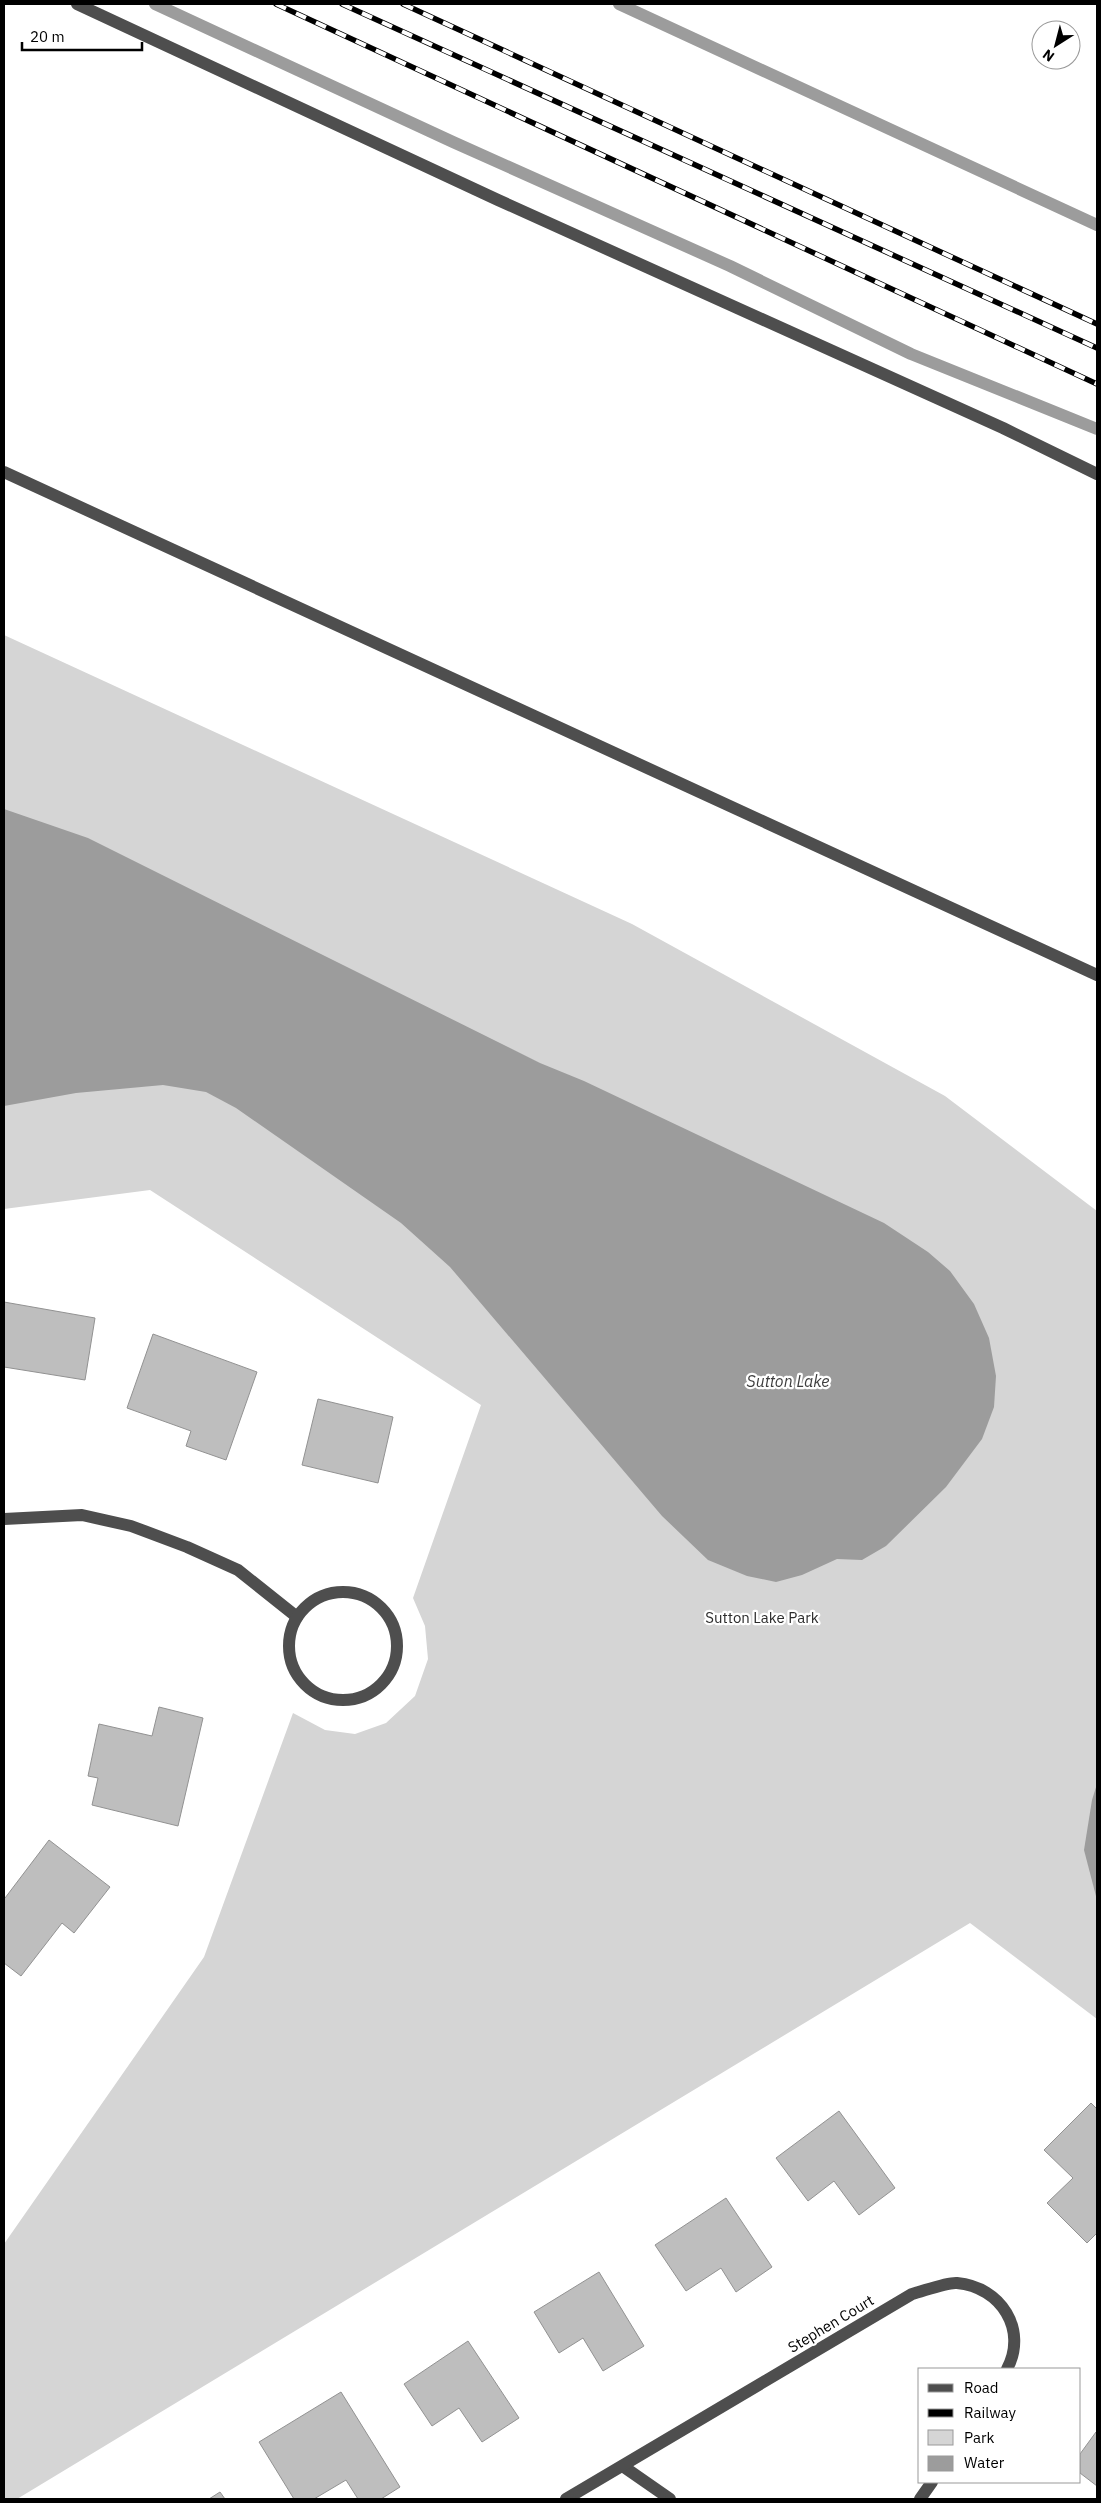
<svg xmlns="http://www.w3.org/2000/svg" width="1101" height="2503" font-family="'IBM Plex Sans',sans-serif">
  <rect width="100%" height="100%" fill="#fff"/>
  <polygon fill="#d5d5d5" points="4,635 632,924 945,1096 1097,1211 1097,2019 970,1923 17,2499 4,2499 4,2244 204,1957 293,1713 325,1730 355,1734 386,1723 415,1696 428,1659 425,1626 413,1598 481,1405 150,1190 4,1209"/>
  <g fill="#9c9c9c">
    <polygon points="4,809 88,838 540,1063 584,1081 884,1223 928,1252 950,1271 974,1304 989,1338 996,1376 994,1407 982,1439 946,1487 886,1546 862,1560 837,1559 802,1575 776,1582 747,1576 708,1560 662,1516 450,1267 401,1223 236,1108 206,1092 163,1085 76,1093 4,1106"/>
    <polygon points="1097,1784 1097,1900 1084,1850 1092,1800"/>
  </g>
  <g fill="none" stroke-linecap="round" stroke-linejoin="round">
    <g stroke="#9c9c9c" stroke-width="12">
      <polyline points="155,4 453,142 730,266 911,354 1097,429"/>
      <polyline points="619,4 1097,225"/>
    </g>
  </g>
  <g fill="#bebebe" stroke="#929292">
    <polygon points="4,1302 95,1318 85,1380 4,1367"/>
    <polygon points="153,1334 257,1372 226,1460 186,1446 191,1431 127,1408"/>
    <polygon points="318,1399 393,1417 378,1483 302,1465"/>
    <polygon points="159,1707 203,1718 178,1826 92,1805 98,1778 88,1776 99,1724 152,1736"/>
    <polygon points="49,1840 110,1887 74,1933 62,1923 21,1976 4,1963 4,1897 5,1898"/>
    <polygon points="1091,2103 1097,2109 1097,2233 1087,2243 1047,2203 1073,2178 1044,2150"/>
    <polygon points="839,2111 895,2188 859,2215 834,2181 808,2201 776,2158"/>
    <polygon points="726,2198 772,2267 736,2292 721,2268 686,2291 655,2245"/>
    <polygon points="599,2272 644,2346 603,2371 583,2338 559,2353 534,2312"/>
    <polygon points="468,2341 519,2418 482,2442 459,2408 432,2426 404,2384"/>
    <polygon points="341,2392 400,2487 381,2499 358,2499 346,2480 314,2499 294,2499 259,2442"/>
    <polygon points="1096,2432 1097,2433 1097,2486 1080,2473 1080,2454"/>
    <polygon points="220,2492 225,2499 209,2499"/>
  </g>
  <g fill="none" stroke-linecap="round" stroke-linejoin="round">
    <g stroke="#4e4e4e" stroke-width="12">
      <polyline points="77,4 498,200 1003,428 1097,474"/>
      <polyline points="4,472 1097,975"/>
      <polyline points="4,1519 82,1515 131,1526 187,1547 238,1570 297,1617"/>
      <circle cx="343" cy="1646" r="54"/>
      <polyline points="624,2467 670,2499"/>
      <path d="M566,2499L912,2294C924,2291 947,2282 957,2283C1001,2287 1028,2330 1007,2369"/>
      <polyline points="920,2499 932,2482"/>
    </g>
    <g stroke="#000" stroke-width="5.5">
      <g id="rail">
        <polyline points="276,4 1097,384"/>
        <polyline points="342,4 1097,348"/>
        <polyline points="403,4 1097,324"/>
      </g>
    </g>
    <use href="#rail" stroke="#fff" stroke-width="4" stroke-dasharray="11" stroke-linecap="butt"/>
  </g>
  <g text-anchor="middle" stroke-width="4.5" stroke-linejoin="round" paint-order="stroke">
    <g font-size="15" fill="#2c2c2c" stroke="#fff">
      <text x="762" y="1623">Sutton Lake Park</text>
    </g>
    <g font-size="15" fill="#000" stroke="#fff">
      <text transform="translate(831 2324) rotate(-31)" y="5">Stephen Court</text>
    </g>
    <g font-size="16" font-style="italic" fill="#3d3d3d" stroke="#fff">
      <text x="788" y="1387">Sutton Lake</text>
    </g>
  </g>
  <rect width="1101" height="2503" fill="none" stroke="#000000" stroke-width="10"/>
  <rect x="918" y="2368" width="162" height="115" fill="#ffffff" stroke="#999999"/>
  <rect x="928" y="2384" width="25" height="8" fill="#4e4e4e" stroke="#999999"/>
  <text x="964" y="2393" font-size="15" fill="#000000">Road</text>
  <rect x="928" y="2409" width="25" height="8" fill="#000000" stroke="#999999"/>
  <text x="964" y="2418" font-size="15" fill="#000000">Railway</text>
  <rect x="928" y="2430" width="25" height="15" fill="#d5d5d5" stroke="#999999"/>
  <text x="964" y="2443" font-size="15" fill="#000000">Park</text>
  <rect x="928" y="2456" width="25" height="15" fill="#9c9c9c" stroke="#999999"/>
  <text x="964" y="2468" font-size="15" fill="#000000">Water</text>
  <g transform="translate(1056 45) rotate(216)"><circle r="24" fill="#ffffff" stroke="#999999"/>
  <path d="M0-4L9 19L0 12L-9 19Z" fill="#000000"/>
  <text y="-8" font-size="14" font-weight="bold" text-anchor="middle" fill="#000000">N</text>
  </g>
  <path d="M22 42v8h120v-8" fill="none" stroke="#000000" stroke-width="2.5"/>
  <text x="30" y="42" font-size="15" fill="#000000" stroke="#ffffff" stroke-width="4" paint-order="stroke">20 m</text>
</svg>
